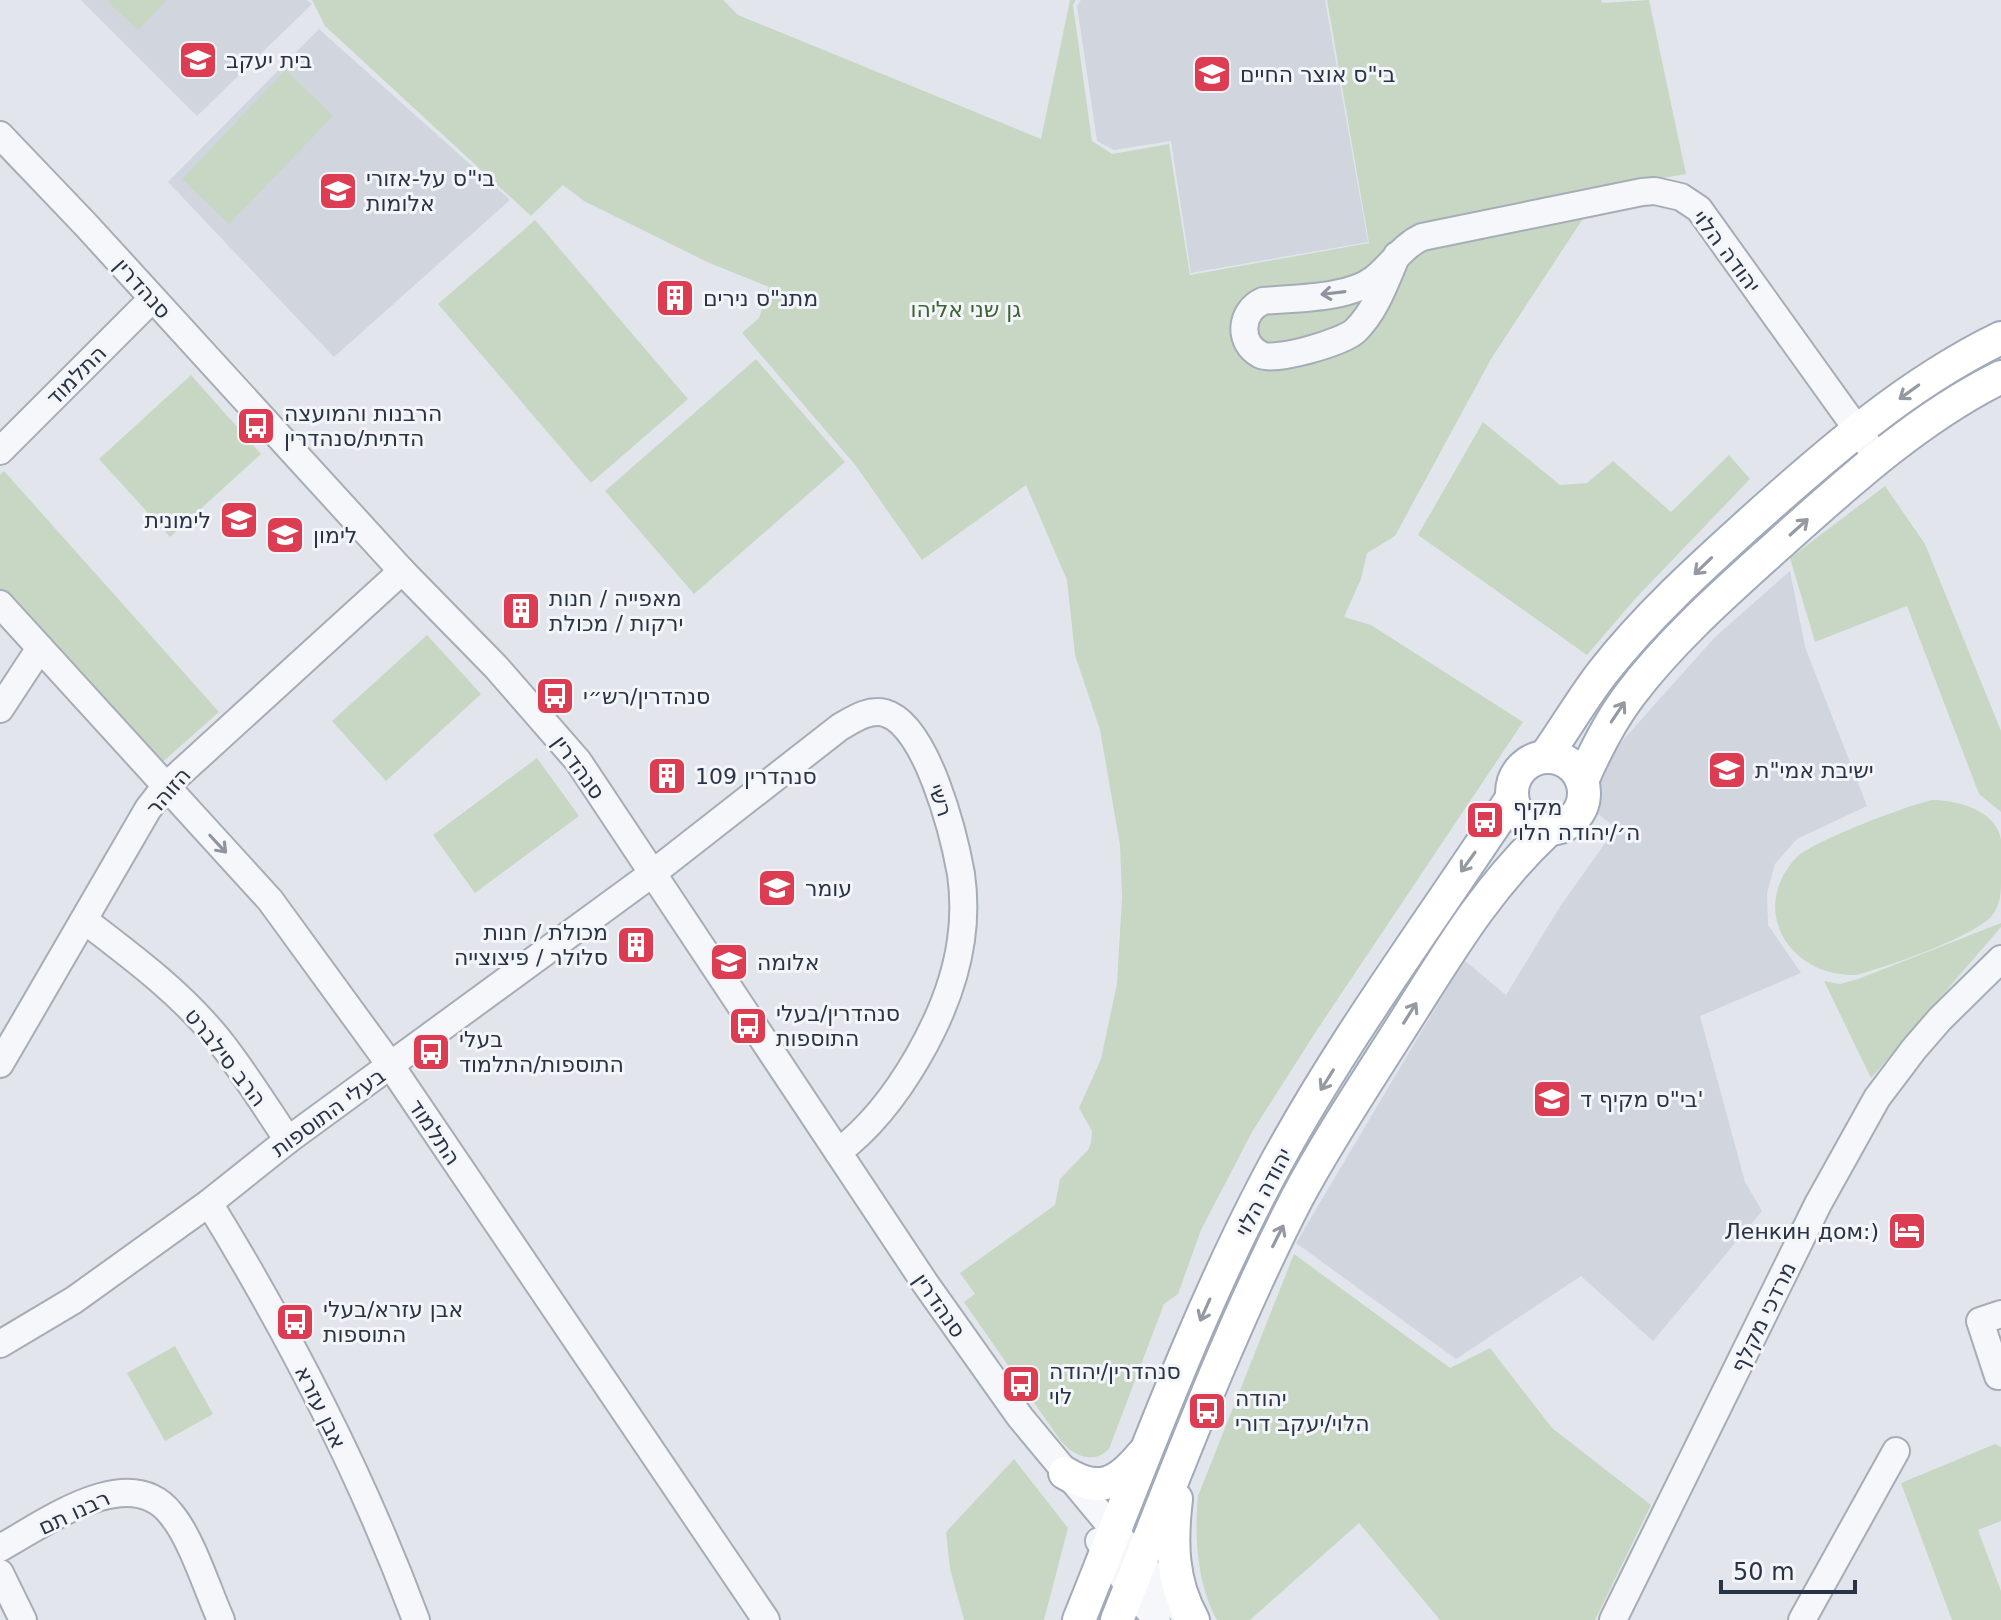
<svg xmlns="http://www.w3.org/2000/svg" width="2001" height="1620" font-family="'DejaVu Sans','Noto Sans Hebrew',sans-serif">
  <rect width="100%" height="100%" fill="#e2e6ec"/>
  <g fill="#d0d5de">
    <polygon points="81,0 307,0 312,4 197,116"/>
    <polygon points="1081,0 1325,0 1368,242 1191,273 1171,141 1114,150 1097,141 1077,6"/>
    <polygon points="319,29 510,200 334,357 168,182"/>
    <polygon points="1790,571 1805,647 1867,806 1797,839 1775,864 1767,893 1768,925 1801,973 1700,1016 1745,1182 1762,1211 1653,1341 1581,1276 1456,1359 1296,1243 1464,960 1506,995 1561,905 1616,828 1580,800 1624,739 1715,637"/>
  </g>
  <g fill="#c8d7c3">
    <polygon points="110,0 167,0 138,30 108,2"/>
    <path d="M312,0H723L738,15L1041,139L1070,0H1076L1073,5L1092,141L1112,154L1169,144L1190,275L1369,243L1327,0H1601L1602,3L1649,0L1686,174L1603,188L1491,359L1395,536L1367,553L1361,579L1344,617L1371,625L1523,722L1317,1030L1252,1132L1201,1230L1178,1294L1164,1304L1109,1449C1093,1465 1073,1456 1060,1440L964,1302L975,1294L960,1273L1055,1205L1060,1179L1088,1150L1091,1143L1092,1131L1079,1108L1101,1059L1117,984L1122,897L1120,845L1100,730L1075,655L1067,580L1026,485L922,560L856,466L742,333L759,318L769,287L707,262L584,201L563,185L531,216L325,26Z"/>
    <polygon points="286,70 333,116 229,224 182,179"/>
    <polygon points="535,220 688,399 591,483 438,304"/>
    <polygon points="756,359 845,462 694,594 605,491"/>
    <polygon points="191,375 261,454 170,537 99,459"/>
    <polygon points="1483,422 1560,485 1587,483 1613,461 1671,512 1729,455 1750,479 1635,599 1587,655 1418,535"/>
    <polygon points="4,471 219,712 158,766 0,589 0,475"/>
    <polygon points="1885,486 1925,544 2001,731 2001,812 1979,794 1907,606 1815,642 1790,558"/>
    <polygon points="427,635 481,694 386,781 332,721"/>
    <polygon points="537,758 579,816 475,893 433,835"/>
    <path d="M1932,800C1956,800 1997,810 2001,840C2001,852 2001,865 2001,877C2001,893 2001,904 1991,917C1970,938 1887,967 1856,975C1789,977 1748,909 1796,858C1812,841 1906,806 1932,800Z"/>
    <polygon points="2001,923 2001,927 1871,1078 1824,981 1840,984 1858,979"/>
    <path d="M1294,1254L1450,1368L1490,1348L1552,1428L1651,1505L1595,1620H1440L1359,1523L1250,1620H1217C1197,1585 1194,1535 1198,1496Z"/>
    <polygon points="175,1346 213,1414 165,1441 127,1373"/>
    <polygon points="1995,1444 2001,1447 2001,1521 1978,1530 2001,1591 2001,1620 1952,1620 1901,1483"/>
    <polygon points="1014,1459 1068,1528 1044,1620 964,1620 950,1569 946,1532"/>
  </g>
  <g fill="none" stroke-linecap="round" stroke-linejoin="round">
    <g stroke="#a6adb7" stroke-width="30">
      <g id="minor">
        <polyline points="0,135 86,225 402,571 496,667 578,761 925,1283 1020,1417 1187,1618"/>
        <path d="M1397,255C1386,280 1376,311 1355,331C1343,342 1276,362 1261,355C1237,343 1240,311 1263,301C1295,298 1348,299 1374,279C1392,265 1401,247 1422,237L1642,192L1655,191L1681,197L1699,209L1869,446"/>
        <polyline points="0,451 152,299"/>
        <polyline points="0,604 270,900 391,1066 766,1620"/>
        <polyline points="0,709 40,648"/>
        <path d="M84,920C131,956 180,992 218,1039C243,1070 265,1106 288,1140"/>
        <polyline points="0,1064 148,809 165,787 402,571"/>
        <path d="M209,1203C290,1335 362,1475 416,1620"/>
        <polyline points="2001,1314 1980,1321 1998,1376 2001,1375"/>
        <path d="M0,1344L74,1300L209,1203L288,1140L653,873L840,727C854,719 868,709 885,713C927,725 954,835 961,874C964,895 964,919 961,940C951,1013 897,1108 838,1152"/>
        <polyline points="1099,1541 1130,1589 1157,1620"/>
        <path d="M0,1548C44,1524 129,1460 171,1514C192,1539 207,1589 221,1620"/>
        <polyline points="0,1573 23,1620"/>
        <polyline points="1613,1620 1818,1204 1877,1098 1914,1049 1940,1019 2001,959"/>
        <polyline points="1802,1620 1896,1451"/>
      </g>
    </g>
    <g stroke="#a1aab9" stroke-width="36">
      <g id="major">
        <path d="M1545,757C1565,729 1582,699 1603,672C1647,616 1700,568 1752,521C1829,452 1908,383 2001,338"/>
        <circle cx="1548" cy="793" r="36"/>
        <path d="M1582,781C1595,751 1609,723 1629,696C1671,640 1726,592 1778,545C1846,484 1918,418 2001,377"/>
        <path d="M1065,1473C1099,1494 1118,1484 1142,1455"/>
        <path d="M1176,1499C1171,1542 1171,1581 1193,1620"/>
        <path d="M1079,1620C1139,1472 1193,1321 1267,1180C1337,1047 1430,923 1512,798"/>
        <path d="M1117,1620C1174,1478 1227,1334 1297,1198C1329,1138 1368,1080 1404,1023C1449,952 1486,888 1548,830"/>
      </g>
    </g>
    <use href="#minor" stroke="#f6f7fa" stroke-width="26"/>
    <use href="#major" stroke="#fff" stroke-width="32"/>
  </g>
  <defs><path id="oneway-shaft" d="M-6 0H5M1.5-3L5.5 0L1.5 3" fill="none" stroke-width="1.6" stroke-linecap="round" stroke-linejoin="round" transform="scale(2)"/></defs>
  <g stroke="#8f95a0">
    <use href="#oneway-shaft" transform="translate(1333 293) rotate(173)"/>
    <use href="#oneway-shaft" transform="translate(218 844) rotate(47)"/>
  </g>
  <g stroke="#9499a2">
    <use href="#oneway-shaft" transform="translate(1909 392) rotate(144)"/>
    <use href="#oneway-shaft" transform="translate(1799 527) rotate(-42)"/>
    <use href="#oneway-shaft" transform="translate(1703 566) rotate(136)"/>
    <use href="#oneway-shaft" transform="translate(1618 712) rotate(-56)"/>
    <use href="#oneway-shaft" transform="translate(1468 862) rotate(126)"/>
    <use href="#oneway-shaft" transform="translate(1410 1013) rotate(-58)"/>
    <use href="#oneway-shaft" transform="translate(1327 1080) rotate(122)"/>
    <use href="#oneway-shaft" transform="translate(1278 1236) rotate(-63)"/>
    <use href="#oneway-shaft" transform="translate(1205 1310) rotate(114)"/>
  </g>
  <defs>
    <g id="school-square" transform="scale(2)"><rect x="-9" y="-9" width="18" height="18" rx="4" fill="#dc3d53" stroke="#f3f5f9"/><path d="M0-5L7-2L0 1L-7-2ZM-4 1L0 2.5L4 1V4Q0 6-4 4Z" fill="#fff"/></g>
    <g id="building-square" transform="scale(2)"><rect x="-9" y="-9" width="18" height="18" rx="4" fill="#dc3d53" stroke="#f3f5f9"/><path d="M-4-6H4V6H1V3H-1V6H-4ZM-2.5-4.3h1.7v1.8h-1.7ZM.8-4.3h1.7v1.8H.8ZM-2.5-1h1.7V.8h-1.7ZM.8-1h1.7V.8H.8Z" fill="#fff"/></g>
    <g id="bus-square" transform="scale(2)"><rect x="-9" y="-9" width="18" height="18" rx="4" fill="#dc3d53" stroke="#f3f5f9"/><path d="M-5-6H5V4H4V6H2V4H-2V6H-4V4H-5ZM-3.5-4V0h7V-4ZM-3.5 1.2v1.5H-2V1.2ZM2 1.2v1.5H3.5V1.2Z" fill="#fff"/></g>
    <g id="hotel-square" transform="scale(2)"><rect x="-9" y="-9" width="18" height="18" rx="4" fill="#dc3d53" stroke="#f3f5f9"/><path d="M-6-4.5h1.5V1H6V5H4.5V3h-9V5H-6ZM-4 0a1.8 1.8 0 1 1 3.6 0ZM.5 0V-2.5h3Q6-2.5 6 0Z" fill="#fff"/></g>
  </defs>
  <g fill-rule="evenodd">
    <use href="#school-square" x="198" y="60"/>
    <use href="#school-square" x="1212" y="74"/>
    <use href="#school-square" x="338" y="191"/>
    <use href="#building-square" x="675" y="298"/>
    <use href="#bus-square" x="256" y="426"/>
    <use href="#school-square" x="239" y="520"/>
    <use href="#school-square" x="285" y="535"/>
    <use href="#building-square" x="521" y="611"/>
    <use href="#bus-square" x="555" y="696"/>
    <use href="#school-square" x="1727" y="770"/>
    <use href="#building-square" x="667" y="776"/>
    <use href="#bus-square" x="1485" y="820"/>
    <use href="#school-square" x="777" y="888"/>
    <use href="#building-square" x="636" y="945"/>
    <use href="#school-square" x="729" y="962"/>
    <use href="#bus-square" x="748" y="1026"/>
    <use href="#bus-square" x="431" y="1052"/>
    <use href="#school-square" x="1552" y="1099"/>
    <use href="#hotel-square" x="1907" y="1231"/>
    <use href="#bus-square" x="295" y="1322"/>
    <use href="#bus-square" x="1021" y="1384"/>
    <use href="#bus-square" x="1207" y="1411"/>
  </g>
  <g text-anchor="middle" stroke-width="6" stroke-linejoin="round" paint-order="stroke">
    <g font-size="22" fill="#283346" stroke="#f3f5f9" text-anchor="start">
      <text x="226" y="68">בית יעקב</text>
      <text x="1240" y="82">בי"ס אוצר החיים</text>
      <text x="366" y="186">בי"ס על-אזורי<tspan x="366" dy="25">אלומות</tspan></text>
      <text x="703" y="306">מתנ"ס נירים</text>
      <text x="284" y="421">הרבנות והמועצה<tspan x="284" dy="25">הדתית/סנהדרין</tspan></text>
      <text x="211" y="528" text-anchor="end">לימונית</text>
      <text x="313" y="543">לימון</text>
      <text x="549" y="606">מאפייה / חנות<tspan x="549" dy="25">ירקות / מכולת</tspan></text>
      <text x="583" y="704">סנהדרין/רש״י</text>
      <text x="1755" y="778">ישיבת אמי"ת</text>
      <text x="695" y="784">סנהדרין 109</text>
      <text x="1513" y="815">מקיף<tspan x="1513" dy="25">ה׳/יהודה הלוי</tspan></text>
      <text x="805" y="896">עומר</text>
      <text x="608" y="940" text-anchor="end">מכולת / חנות<tspan x="608" dy="25">סלולר / פיצוצייה</tspan></text>
      <text x="757" y="970">אלומה</text>
      <text x="776" y="1021">סנהדרין/בעלי<tspan x="776" dy="25">התוספות</tspan></text>
      <text x="459" y="1047">בעלי<tspan x="459" dy="25">התוספות/התלמוד</tspan></text>
      <text x="1580" y="1107">בי"ס מקיף ד'</text>
      <text x="1879" y="1239" text-anchor="end">Ленкин дом:)</text>
      <text x="323" y="1317">אבן עזרא/בעלי<tspan x="323" dy="25">התוספות</tspan></text>
      <text x="1049" y="1379">סנהדרין/יהודה<tspan x="1049" dy="25">לוי</tspan></text>
      <text x="1235" y="1406">יהודה<tspan x="1235" dy="25">הלוי/יעקב דורי</tspan></text>
    </g>
    <g font-size="22" fill="#283346" stroke="#f3f5f9">
      <text transform="translate(1727 251) rotate(53)" y="8">יהודה הלוי</text>
      <text transform="translate(143 288) rotate(48)" y="8">סנהדרין</text>
      <text transform="translate(76 375) rotate(-45)" y="8">התלמוד</text>
      <text transform="translate(579 767) rotate(54)" y="8">סנהדרין</text>
      <text transform="translate(168 791) rotate(-49)" y="8">הזוהר</text>
      <text transform="translate(941 800) rotate(71)" y="8">רשי</text>
      <text transform="translate(226 1057) rotate(52)" y="8">הרב סילברט</text>
      <text transform="translate(328 1112) rotate(-36)" y="8">בעלי התוספות</text>
      <text transform="translate(435 1132) rotate(56)" y="8">התלמוד</text>
      <text transform="translate(1263 1192) rotate(-62)" y="8">יהודה הלוי</text>
      <text transform="translate(940 1305) rotate(55)" y="8">סנהדרין</text>
      <text transform="translate(1763 1317) rotate(-64)" y="8">מרדכי מקלף</text>
      <text transform="translate(321 1407) rotate(64)" y="8">אבן עזרא</text>
      <text transform="translate(74 1512) rotate(-25)" y="8">רבנו תם</text>
    </g>
    <g font-size="22" fill="#3d6334" stroke="#f3f5f9">
      <text x="966" y="317">גן שני אליהו</text>
    </g>
  </g>
  <path d="M1721 1580v12h134v-12" fill="none" stroke="#283346" stroke-width="4"/>
  <text x="1733" y="1580" font-size="24" fill="#283346" stroke="#f3f5f9" stroke-width="6" paint-order="stroke">50 m</text>
</svg>
